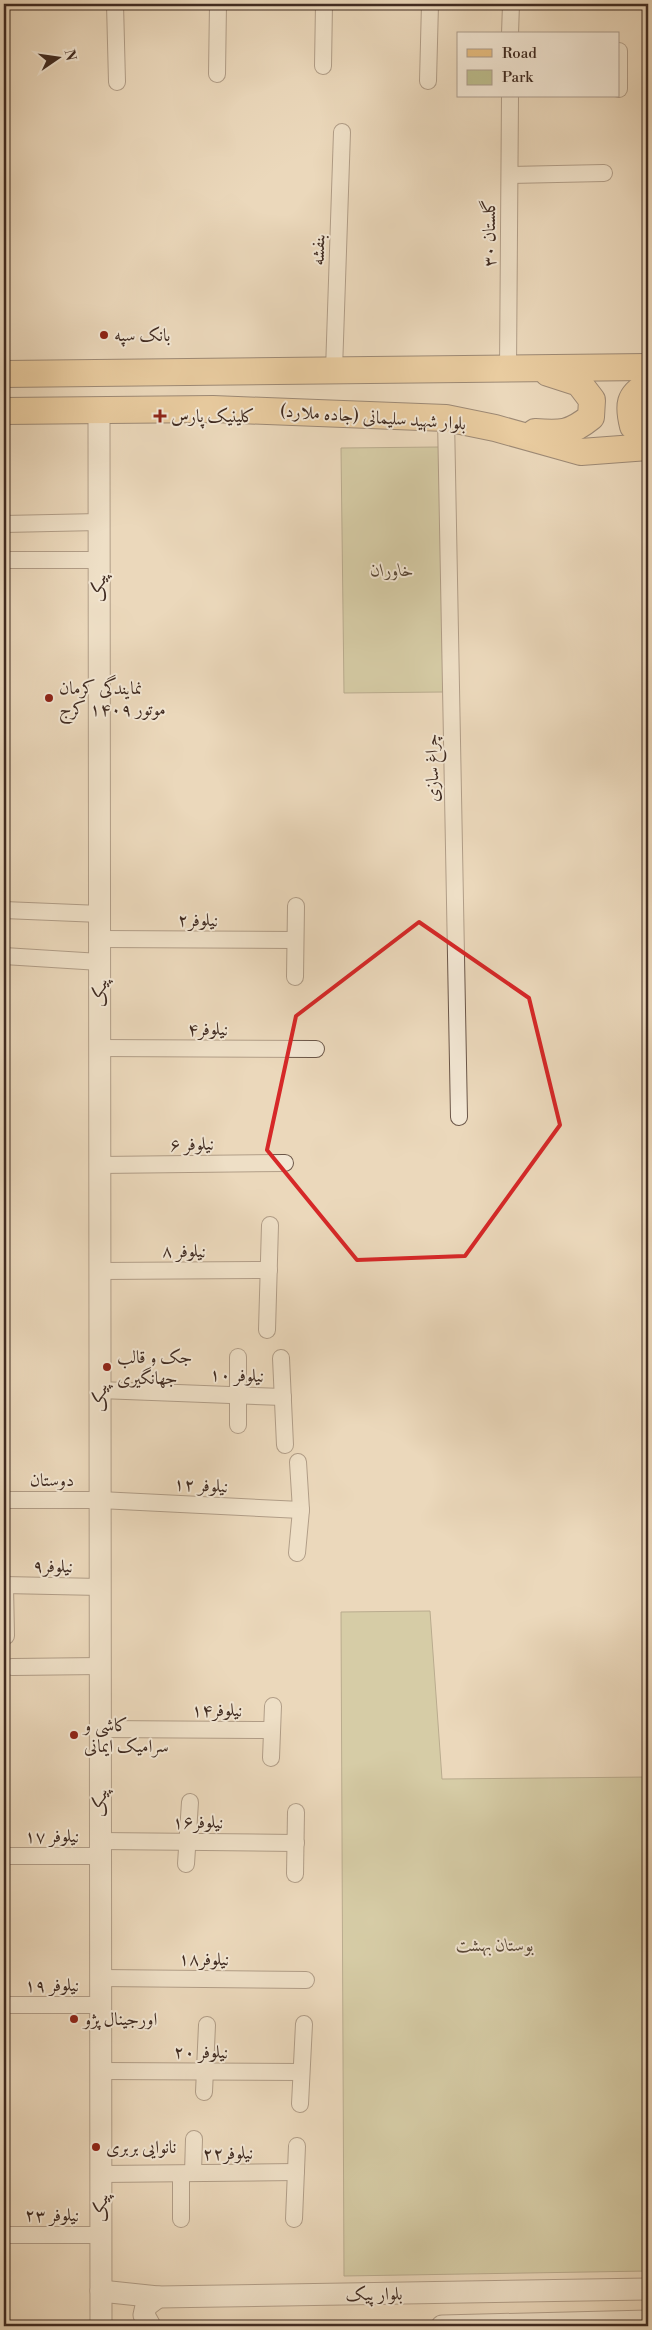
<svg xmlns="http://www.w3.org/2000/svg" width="652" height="2330" font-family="'Libre Bodoni',Amiri,serif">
  <rect width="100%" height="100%" fill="#ebd8bb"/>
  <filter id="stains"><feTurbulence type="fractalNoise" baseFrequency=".004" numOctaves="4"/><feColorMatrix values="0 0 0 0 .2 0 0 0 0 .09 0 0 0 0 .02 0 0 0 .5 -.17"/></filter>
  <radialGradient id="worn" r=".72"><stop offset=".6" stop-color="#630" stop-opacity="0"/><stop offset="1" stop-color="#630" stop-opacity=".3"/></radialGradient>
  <g fill="#bcbd8d" stroke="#7e7457">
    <polygon points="439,447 443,692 344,693 341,448"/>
    <polygon points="430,1611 442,1779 648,1777 648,2271 344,2276 341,1612"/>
  </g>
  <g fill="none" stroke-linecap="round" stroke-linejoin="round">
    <g stroke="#6b5648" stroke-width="18">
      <g id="minor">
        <polyline points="115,4 117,82"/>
        <polyline points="510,34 511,4"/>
        <polyline points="323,66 324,4"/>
        <polyline points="217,74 218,4"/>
        <polyline points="428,81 430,4"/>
        <polyline points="619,89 619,51"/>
        <polyline points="510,175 604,173"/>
        <polyline points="508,369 510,96"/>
        <polyline points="334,370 342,132"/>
        <polyline points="446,418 459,1117"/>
        <polyline points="4,524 99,522"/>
        <polyline points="4,560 99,560"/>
        <polyline points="4,910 100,914"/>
        <polyline points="100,939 295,940"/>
        <polyline points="4,956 100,962"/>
        <polyline points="295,977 296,906"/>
        <polyline points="100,1048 316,1049"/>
        <polyline points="100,1165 285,1163"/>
        <polyline points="100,1271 269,1270"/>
        <polyline points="267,1330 270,1225"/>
        <polyline points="238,1357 238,1425"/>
        <polyline points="281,1358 285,1445"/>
        <polyline points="100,1390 283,1397"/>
        <polyline points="4,1500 100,1500 301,1510"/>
        <polyline points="297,1553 301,1510 298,1462"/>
        <polyline points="4,1585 100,1587"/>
        <polyline points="5,1585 6,1636"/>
        <polyline points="12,1667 100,1666"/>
        <polyline points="100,1729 272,1730"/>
        <polyline points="271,1758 273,1706"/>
        <polyline points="100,1841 296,1843"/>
        <polyline points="4,1856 100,1856"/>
        <polyline points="186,1864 190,1802"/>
        <polyline points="295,1874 296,1812"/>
        <polyline points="101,1978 306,1980"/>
        <polyline points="4,2005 101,2005"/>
        <polyline points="101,2071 301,2072"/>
        <polyline points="204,2092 207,2025"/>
        <polyline points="300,2104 304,2024"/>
        <polyline points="193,2173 194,2139"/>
        <polyline points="101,2174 296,2172"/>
        <polyline points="181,2219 181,2174"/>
        <polyline points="294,2219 297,2146"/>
        <polyline points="4,2235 101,2235"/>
      </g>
    </g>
    <g stroke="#6b5648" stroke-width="23">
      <g id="tertiary">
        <polyline points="99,411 101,2326"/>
        <polyline points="101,2291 158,2297 648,2289"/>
        <polyline points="150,2326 144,2315 146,2306 158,2297"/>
        <polyline points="442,2326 648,2321"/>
      </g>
    </g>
    <g stroke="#402b21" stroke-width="28">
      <g id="primary">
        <polyline points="4,374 648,367"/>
        <path d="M648,385C628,395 628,406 633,426L648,433"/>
        <polyline points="4,411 213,409 446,418 495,428 581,452 648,447"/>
        <path d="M535,432C561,434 570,434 591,417L592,400L579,383L548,373"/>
      </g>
    </g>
    <use href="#minor" stroke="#f2e6d3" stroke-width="16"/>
    <use href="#tertiary" stroke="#f2e6d3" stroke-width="21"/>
    <use href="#primary" stroke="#e6bc7e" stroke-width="26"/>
  </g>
  <path d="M0 0H652V2330H0ZM419,922L529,998L560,1125L465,1256L357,1260L267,1150L296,1016Z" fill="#ebd8bb" fill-opacity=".55" fill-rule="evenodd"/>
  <path fill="none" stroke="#d62828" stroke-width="4" stroke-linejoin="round" d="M419,922L529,998L560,1125L465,1256L357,1260L267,1150L296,1016Z"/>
  <g fill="#8f2418" stroke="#f2e6d3" stroke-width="2">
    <circle cx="104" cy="335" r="5"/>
    <path d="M157.5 408.5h5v5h5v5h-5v5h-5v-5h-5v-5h5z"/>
    <circle cx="49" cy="698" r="5"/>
    <circle cx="107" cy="1367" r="5"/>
    <circle cx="74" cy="1735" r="5"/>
    <circle cx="74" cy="2019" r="5"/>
    <circle cx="96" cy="2147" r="5"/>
  </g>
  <g text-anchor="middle" stroke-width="4" stroke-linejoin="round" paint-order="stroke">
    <g font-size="18" fill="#402b21" stroke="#f2e6d3">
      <text transform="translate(489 233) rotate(-90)" y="6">گلستان ۳۰</text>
      <text transform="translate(318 250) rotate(-88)" y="6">بنفشه</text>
      <text transform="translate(373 417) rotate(4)" y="6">بلوار شهید سلیمانی (جاده ملارد)</text>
      <text transform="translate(99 588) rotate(-90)" y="6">پیک</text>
      <text transform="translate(432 768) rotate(-91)" y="6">چراغ سازی</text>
      <text x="198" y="926">نیلوفر۲</text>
      <text transform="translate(100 993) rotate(-90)" y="6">پیک</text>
      <text x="208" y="1035">نیلوفر۴</text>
      <text transform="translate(192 1144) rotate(-1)" y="6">نیلوفر ۶</text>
      <text x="184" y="1257">نیلوفر ۸</text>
      <text transform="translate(237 1375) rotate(2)" y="6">نیلوفر ۱۰</text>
      <text transform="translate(100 1398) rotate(-90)" y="6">پیک</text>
      <text x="52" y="1486">دوستان</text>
      <text transform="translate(201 1485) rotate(3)" y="6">نیلوفر ۱۲</text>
      <text transform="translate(53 1566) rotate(1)" y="6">نیلوفر۹</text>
      <text x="217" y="1716">نیلوفر۱۴</text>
      <text transform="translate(100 1803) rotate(-90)" y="6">پیک</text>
      <text x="198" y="1828">نیلوفر۱۶</text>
      <text x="52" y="1842">نیلوفر ۱۷</text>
      <text transform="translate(204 1959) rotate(1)" y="6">نیلوفر۱۸</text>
      <text x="52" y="1991">نیلوفر ۱۹</text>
      <text x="201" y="2058">نیلوفر ۲۰</text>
      <text transform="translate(228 2153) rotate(-1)" y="6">نیلوفر۲۲</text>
      <text transform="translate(101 2208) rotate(-90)" y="6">پیک</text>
      <text x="52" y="2221">نیلوفر ۲۳</text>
      <text transform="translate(374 2294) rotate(-1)" y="6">بلوار پیک</text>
    </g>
    <g font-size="18" fill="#402b21" stroke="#f2e6d3" text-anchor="start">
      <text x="114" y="341">بانک سپه</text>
      <text x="171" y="422">کلینیک پارس</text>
      <text x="59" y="694">نمایندگی کرمان<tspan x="59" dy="21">موتور ۱۴۰۹ کرج</tspan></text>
      <text x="117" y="1363">جک و قالب<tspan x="117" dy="21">جهانگیری</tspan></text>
      <text x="84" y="1731">کاشی و<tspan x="84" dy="21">سرامیک ایمانی</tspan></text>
      <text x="84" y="2025">اورجینال پژو</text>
      <text x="106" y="2153">نانوایی بربری</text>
    </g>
    <g font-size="18" font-style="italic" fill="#594837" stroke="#f2e6d3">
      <text x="392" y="576">خاوران</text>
      <text x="495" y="1951">بوستان بهشت</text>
    </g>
  </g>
  <rect width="652" height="2330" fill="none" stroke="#ebd8bb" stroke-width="20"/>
  <rect x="5" y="5" width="642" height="2320" fill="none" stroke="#402b21" stroke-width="2.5"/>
  <rect x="10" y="10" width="632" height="2310" fill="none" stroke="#402b21"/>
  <rect x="457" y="32" width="162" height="65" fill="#f2e6d3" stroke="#ab9b8c"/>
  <rect x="467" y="49" width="25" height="8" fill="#e6bc7e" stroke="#ab9b8c"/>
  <text x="502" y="58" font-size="15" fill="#402b21">Road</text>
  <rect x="467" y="70" width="25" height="15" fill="#bcbd8d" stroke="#ab9b8c"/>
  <text x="502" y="82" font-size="15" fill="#402b21">Park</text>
  <g transform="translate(58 58) rotate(77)" stroke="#f2e6d3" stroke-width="4" paint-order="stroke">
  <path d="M0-4L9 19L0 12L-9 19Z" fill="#402b21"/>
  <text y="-8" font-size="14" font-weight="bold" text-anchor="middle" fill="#402b21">N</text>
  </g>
  <rect width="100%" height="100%" filter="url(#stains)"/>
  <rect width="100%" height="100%" fill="url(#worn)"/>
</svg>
